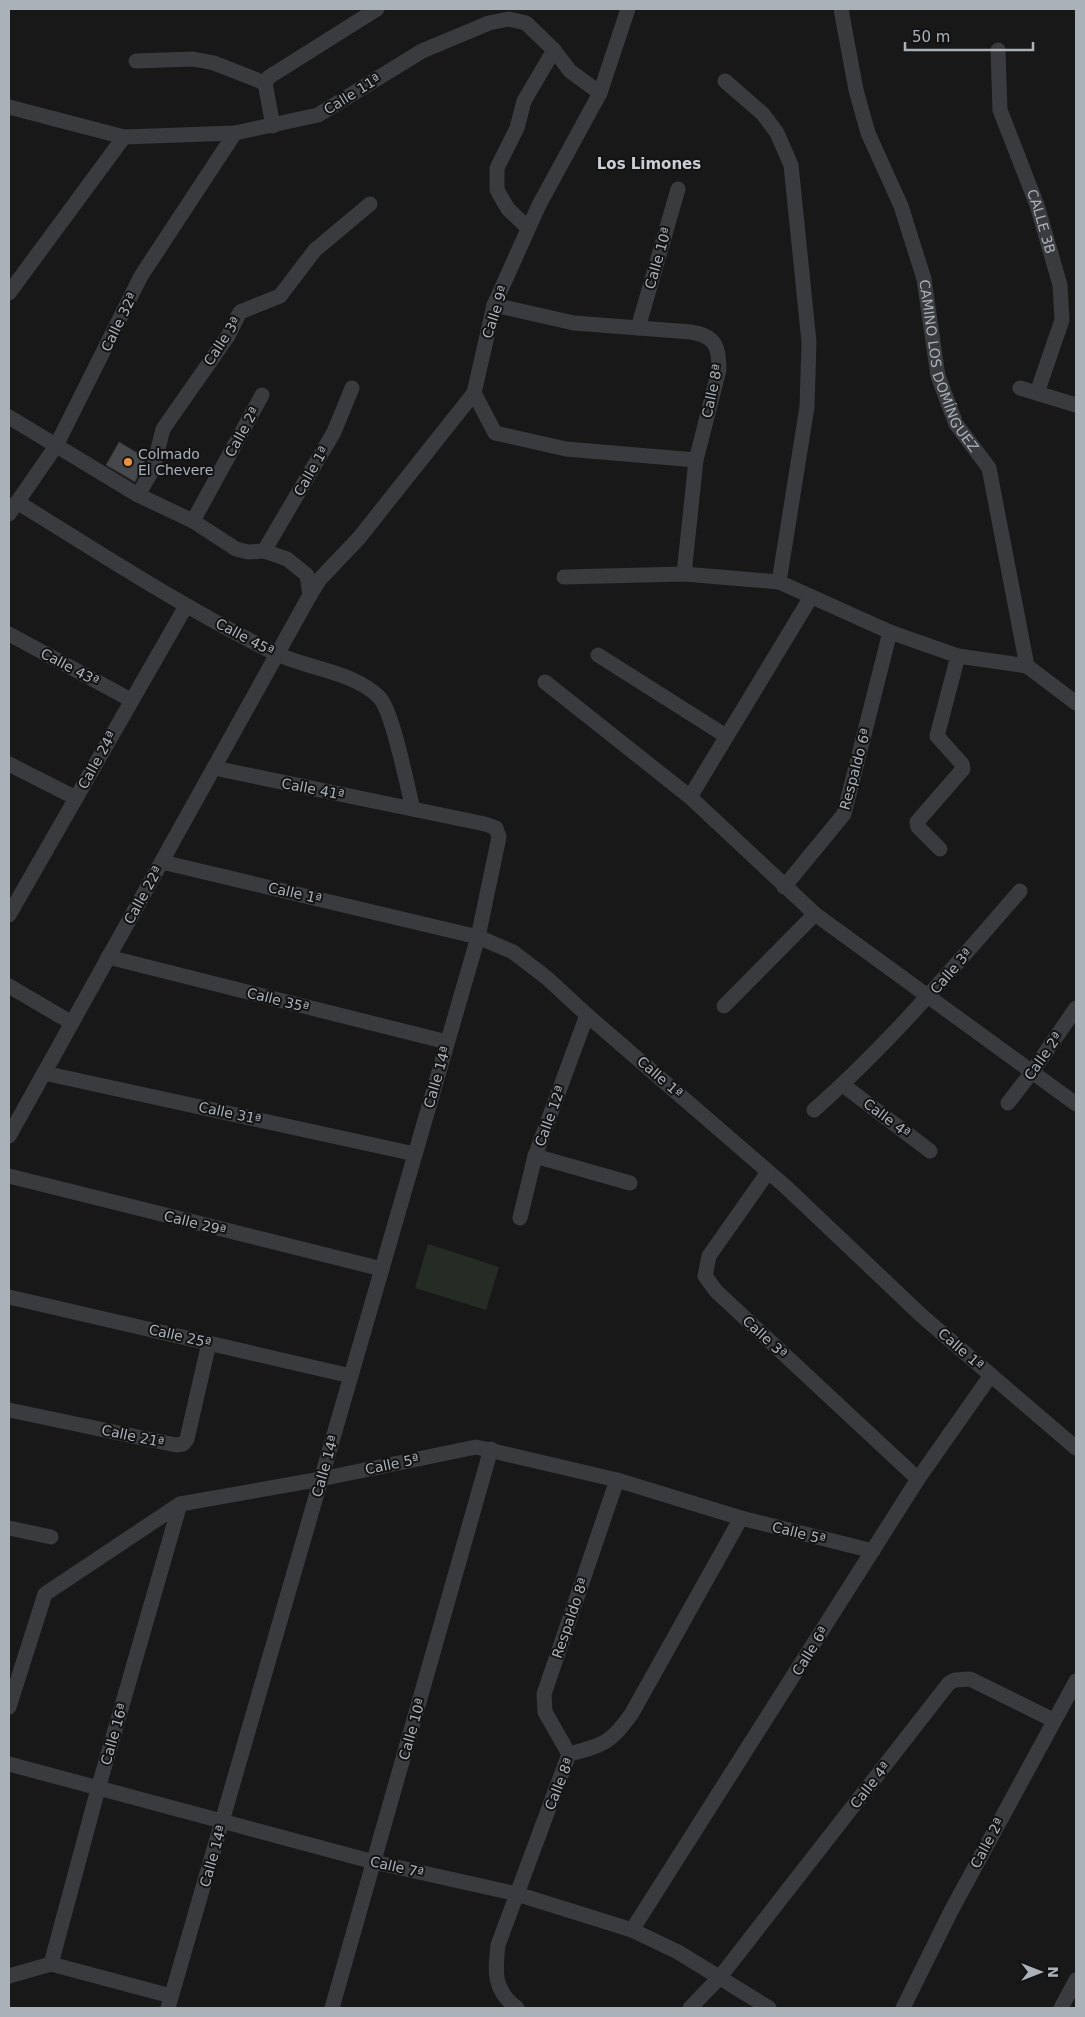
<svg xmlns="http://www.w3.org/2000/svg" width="1085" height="2017" font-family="'DejaVu Sans',sans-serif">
  <rect width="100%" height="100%" fill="#181819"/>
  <polygon fill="#242c24" points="428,1244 499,1267 486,1310 415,1288"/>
  <polygon fill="#47484c" stroke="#323235" points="119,442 146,458 135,482 106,465"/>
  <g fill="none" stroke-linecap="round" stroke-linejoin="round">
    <g stroke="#393b3e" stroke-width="15">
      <polyline points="628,9 600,93 539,205 494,305 474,393 495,433 566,449 696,460"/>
      <path id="s1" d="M841,9L856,90L868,133L901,206L924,279L938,376L956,424L989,468L1027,666L1076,703"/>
      <path id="s2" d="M998,50L1000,110L1037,205L1060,285L1062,320L1037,393"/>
      <polyline points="136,61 193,59 214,63 265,83"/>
      <polyline points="725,81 763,114 777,133 791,165 809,342 807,407 779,582"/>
      <polyline points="9,107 124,137 235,133 318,115 422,51 489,23 509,19 526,23 554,50 570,71 600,93"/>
      <polyline points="273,126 265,83 269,77 377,9"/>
      <polyline points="528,228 508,209 497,190 497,168 517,128 524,101 554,50"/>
      <polyline points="9,293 124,137"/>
      <path d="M494,305L574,323L691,332C716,336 719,347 719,370L696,460L684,574"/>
      <polyline points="638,328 678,189"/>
      <polyline points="1020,388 1076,405"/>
      <polyline points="9,417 138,495 193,521 236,549 248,552 264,551 287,559 307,575 310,595"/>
      <polyline points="138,495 153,469 163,429 228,336 240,312 280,296 315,250 370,204"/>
      <path d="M17,502C102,554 185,609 275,653C308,669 352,671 379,697C393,711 407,786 413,809"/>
      <polyline points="9,514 56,446 141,276 235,133"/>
      <polyline points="193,521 262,395"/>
      <polyline points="264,551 334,432 352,388"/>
      <polyline points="564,577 684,574 779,582 890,632 958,656 1027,666"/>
      <polyline points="9,634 131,700"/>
      <polyline points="598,655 726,736"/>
      <polyline points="545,682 690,797 815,914 1076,1104"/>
      <polyline points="9,764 76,798"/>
      <polyline points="690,797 811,597"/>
      <polyline points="940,849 918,827 917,822 963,769 962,764 937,736 958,656"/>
      <polyline points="162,862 478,937 513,952 547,978 587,1015 786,1187 922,1316 1076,1448"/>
      <polyline points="784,887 844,814 890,632"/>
      <polyline points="9,915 186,606"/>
      <polyline points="108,957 447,1042"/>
      <polyline points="9,986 72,1023"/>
      <polyline points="724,1006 815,914"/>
      <polyline points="44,1073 415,1154"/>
      <polyline points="843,1085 930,1151"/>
      <polyline points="1008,1103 1032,1072 1076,1008"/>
      <path d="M814,1110C889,1044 954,967 1020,891"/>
      <polyline points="9,1136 310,595 320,579 359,538 474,393"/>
      <polyline points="535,1156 630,1183"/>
      <polyline points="768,1172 709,1256 705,1276 716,1291 918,1479"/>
      <polyline points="9,1176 382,1269"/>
      <polyline points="520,1218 535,1156 587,1015"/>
      <polyline points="9,1297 351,1376"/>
      <polyline points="9,1410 176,1445 183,1444 187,1439 209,1343"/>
      <polyline points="9,1528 51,1537"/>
      <polyline points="9,1707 45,1594 180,1504 321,1479 476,1447 617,1480 741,1518 873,1551"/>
      <polyline points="569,1754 545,1712 544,1694 617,1480"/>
      <polyline points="9,1764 374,1862 517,1894 632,1930 678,1952 769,2008"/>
      <polyline points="632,1930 918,1479 991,1375"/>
      <polyline points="51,1964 98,1789 180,1504"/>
      <polyline points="9,1976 51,1964 171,1996"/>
      <polyline points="168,2008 478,937 499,837 496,828 485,824 214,768"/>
      <polyline points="332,2008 491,1449"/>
      <path d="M517,2008C493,1990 495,1972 498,1945L569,1754C604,1745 611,1743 632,1713L741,1518"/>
      <polyline points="690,2008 720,1977 949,1683 955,1680 970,1679 1053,1720"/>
      <polyline points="903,2008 951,1911 1076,1681"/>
      <polyline points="1061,2008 1076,1980"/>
    </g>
  </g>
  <circle fill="#ea923f" stroke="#131314" stroke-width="2" cx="128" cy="462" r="5"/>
  <g text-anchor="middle" stroke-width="4" stroke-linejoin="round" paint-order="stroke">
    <g font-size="14" fill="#aab1b9" stroke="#131314">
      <text transform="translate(352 94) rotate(-32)" y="5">Calle 11ª</text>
      <text dy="5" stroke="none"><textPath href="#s2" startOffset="179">CALLE 3B</textPath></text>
      <text transform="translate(658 258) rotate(-74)" y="5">Calle 10ª</text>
      <text transform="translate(495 312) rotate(-72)" y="5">Calle 9ª</text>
      <text transform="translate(119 322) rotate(-64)" y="5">Calle 32ª</text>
      <text transform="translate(222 341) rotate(-57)" y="5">Calle 3ª</text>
      <text dy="5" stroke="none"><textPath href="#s1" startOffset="375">CAMINO LOS DOMÍNGUEZ</textPath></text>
      <text transform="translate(712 391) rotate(-78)" y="5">Calle 8ª</text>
      <text transform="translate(242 432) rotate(-61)" y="5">Calle 2ª</text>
      <text transform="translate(311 471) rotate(-60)" y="5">Calle 1ª</text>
      <text transform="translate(245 637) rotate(28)" y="5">Calle 45ª</text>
      <text transform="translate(70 667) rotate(28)" y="5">Calle 43ª</text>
      <text transform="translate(97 760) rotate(-61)" y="5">Calle 24ª</text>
      <text transform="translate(855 769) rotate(-75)" y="5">Respaldo 6ª</text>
      <text transform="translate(313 789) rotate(11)" y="5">Calle 41ª</text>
      <text transform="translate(295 893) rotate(13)" y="5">Calle 1ª</text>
      <text transform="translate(143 895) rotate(-61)" y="5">Calle 22ª</text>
      <text transform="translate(951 971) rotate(-49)" y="5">Calle 3ª</text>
      <text transform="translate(278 1000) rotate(14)" y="5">Calle 35ª</text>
      <text transform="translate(1043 1056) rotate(-55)" y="5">Calle 2ª</text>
      <text transform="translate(437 1077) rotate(-74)" y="5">Calle 14ª</text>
      <text transform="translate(660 1077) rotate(41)" y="5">Calle 1ª</text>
      <text transform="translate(230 1113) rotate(12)" y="5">Calle 31ª</text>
      <text transform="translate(550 1116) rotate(-70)" y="5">Calle 12ª</text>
      <text transform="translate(887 1118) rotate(37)" y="5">Calle 4ª</text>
      <text transform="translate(195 1223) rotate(14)" y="5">Calle 29ª</text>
      <text transform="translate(180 1336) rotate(13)" y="5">Calle 25ª</text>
      <text transform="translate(765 1337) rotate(43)" y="5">Calle 3ª</text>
      <text transform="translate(961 1349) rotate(41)" y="5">Calle 1ª</text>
      <text transform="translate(133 1436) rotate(12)" y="5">Calle 21ª</text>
      <text transform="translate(392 1464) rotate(-12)" y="5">Calle 5ª</text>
      <text transform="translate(325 1466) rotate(-74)" y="5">Calle 14ª</text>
      <text transform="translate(799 1533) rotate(14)" y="5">Calle 5ª</text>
      <text transform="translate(570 1618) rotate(-71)" y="5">Respaldo 8ª</text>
      <text transform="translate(810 1651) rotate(-58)" y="5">Calle 6ª</text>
      <text transform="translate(412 1729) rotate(-74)" y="5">Calle 10ª</text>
      <text transform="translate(114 1734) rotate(-74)" y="5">Calle 16ª</text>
      <text transform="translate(559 1784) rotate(-68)" y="5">Calle 8ª</text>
      <text transform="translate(870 1785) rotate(-52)" y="5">Calle 4ª</text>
      <text transform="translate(987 1843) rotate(-62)" y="5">Calle 2ª</text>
      <text transform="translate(213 1856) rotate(-74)" y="5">Calle 14ª</text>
      <text transform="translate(397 1867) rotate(13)" y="5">Calle 7ª</text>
    </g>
    <g font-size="14" fill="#aab1b9" stroke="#131314" text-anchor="start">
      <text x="138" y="459">Colmado<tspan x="138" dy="16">El Chevere</tspan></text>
    </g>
    <g font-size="15" font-weight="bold" fill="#cbcfd5" stroke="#131314">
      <text x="649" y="169">Los Limones</text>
    </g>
  </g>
  <rect width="1085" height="2017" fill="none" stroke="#aab1b9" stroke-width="20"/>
  <g transform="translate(1040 1972) rotate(90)" stroke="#131314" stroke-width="4" paint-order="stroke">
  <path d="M0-4L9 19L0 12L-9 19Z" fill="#aab1b9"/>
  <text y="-8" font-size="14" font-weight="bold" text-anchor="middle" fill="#aab1b9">N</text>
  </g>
  <path d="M905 42v8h128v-8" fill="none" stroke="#aab1b9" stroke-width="2.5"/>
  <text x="912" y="42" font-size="15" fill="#aab1b9" stroke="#131314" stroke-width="4" paint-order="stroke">50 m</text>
</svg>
